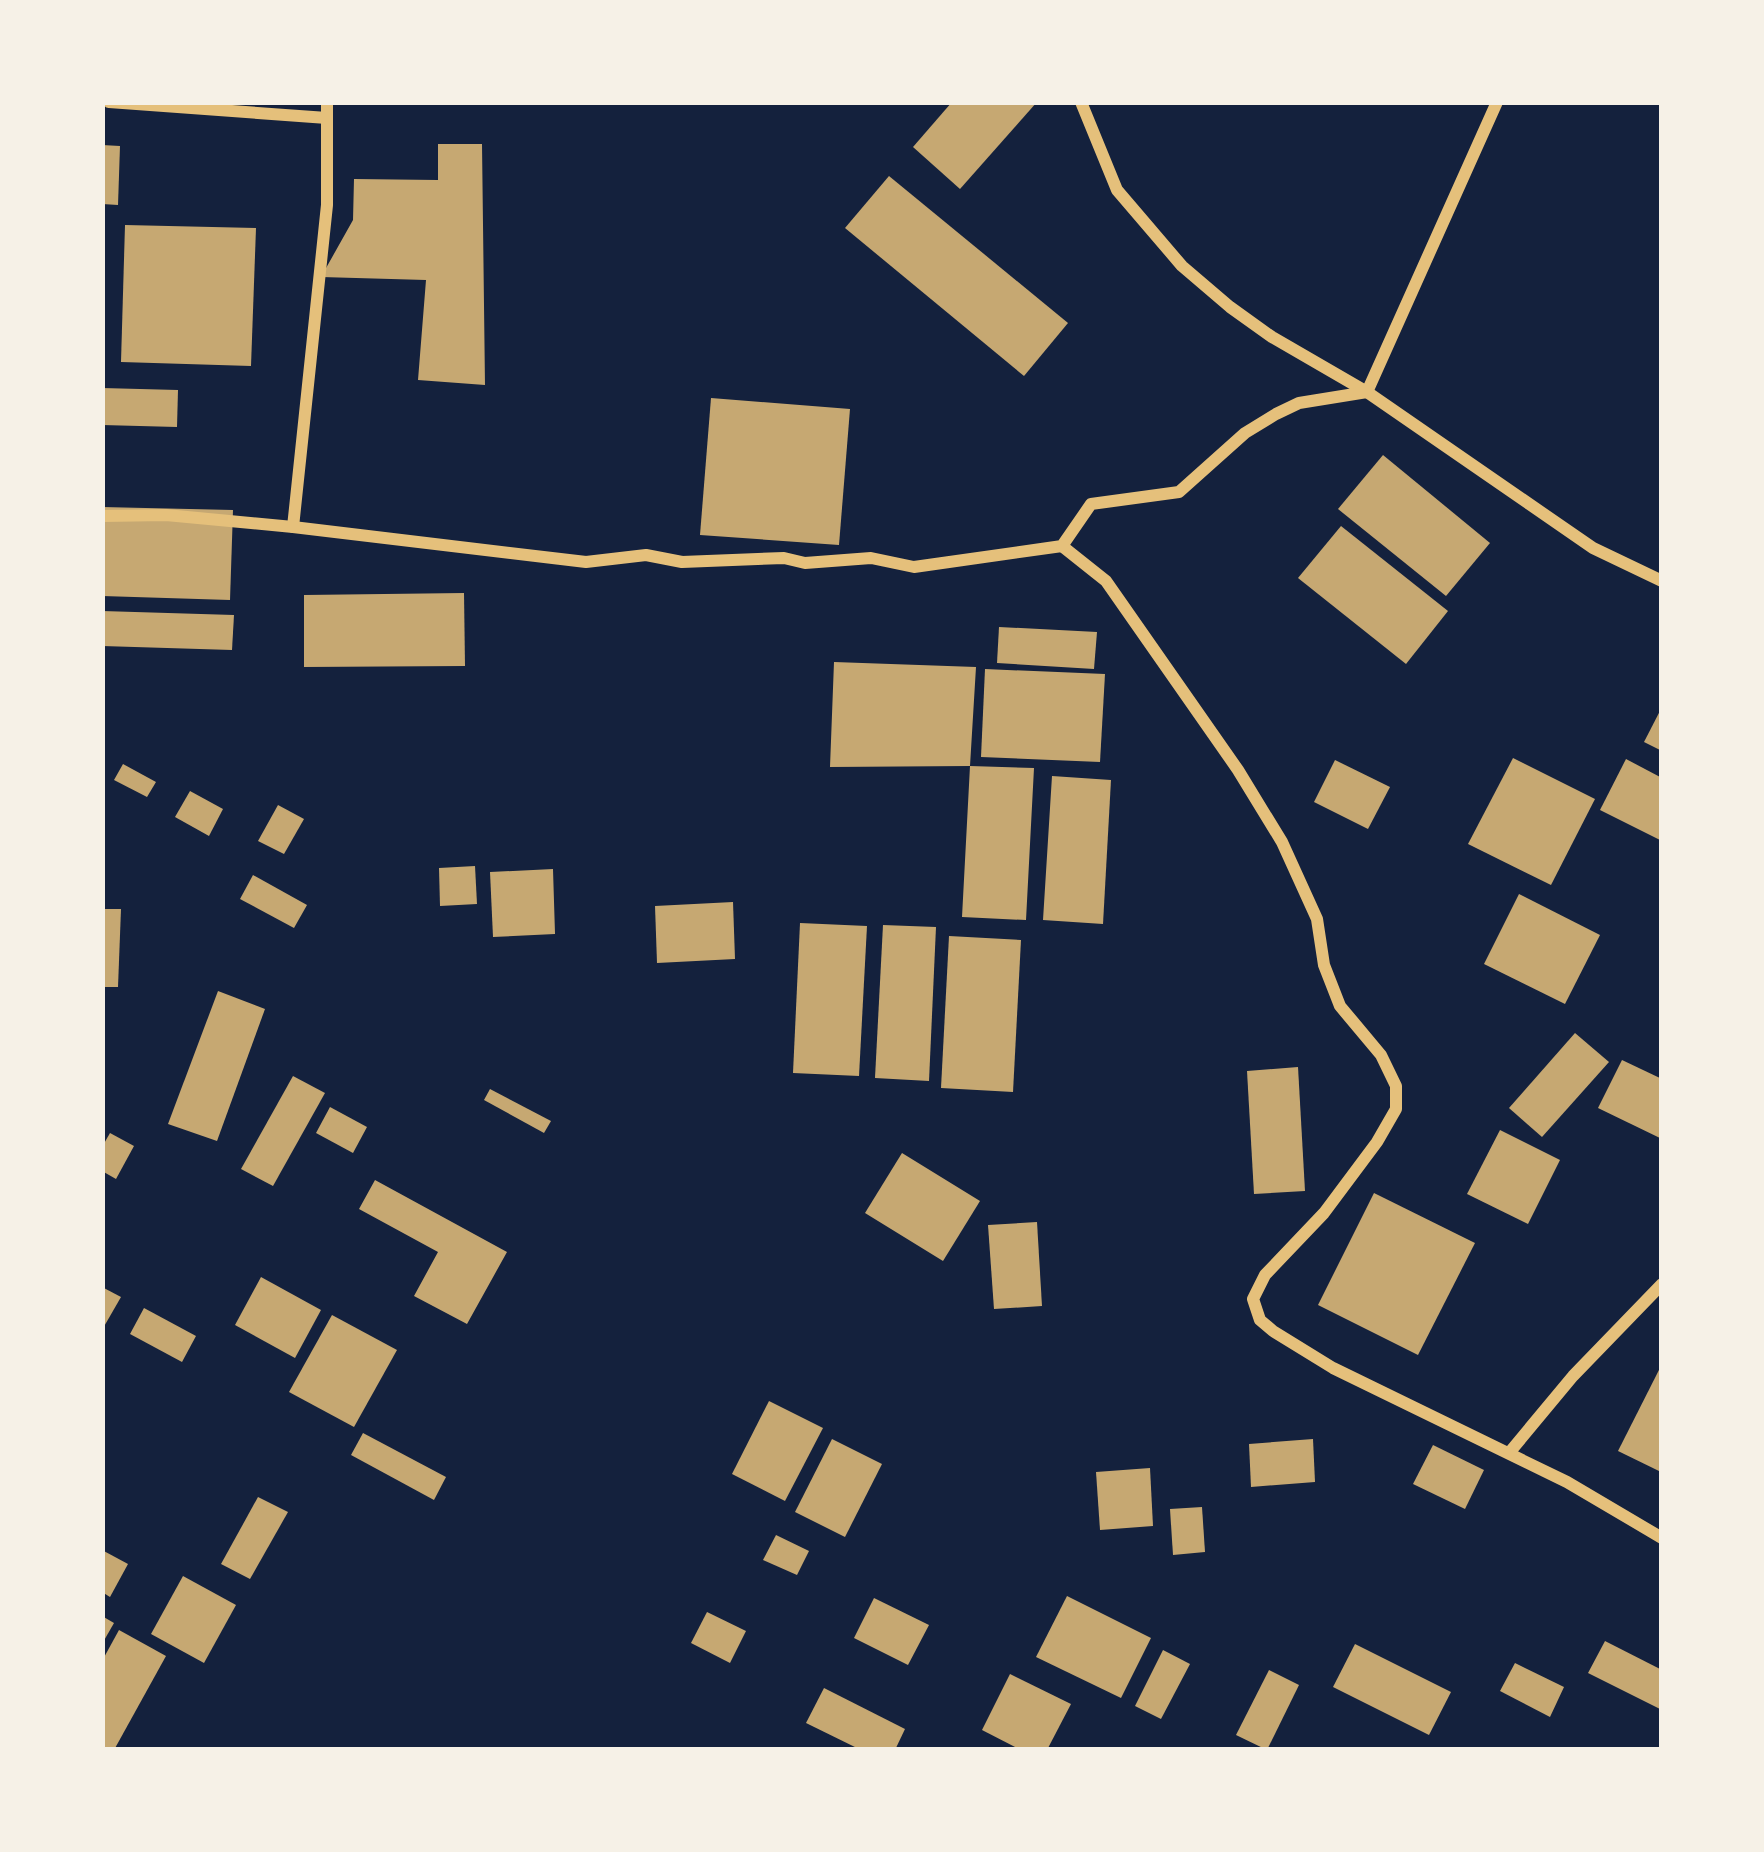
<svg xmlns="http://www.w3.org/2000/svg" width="1764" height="1852" font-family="Inter,sans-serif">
  <rect width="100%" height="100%" fill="#14213d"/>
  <g fill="#c6a872">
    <polygon points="952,102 1037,102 960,189 913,147"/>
    <polygon points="438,144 482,144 485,385 418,380 426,280 321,277 353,220 354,179 438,180"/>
    <polygon points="102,145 120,146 118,205 102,204"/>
    <polygon points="889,176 1068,323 1024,376 845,228"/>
    <polygon points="125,225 256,228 251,366 121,362"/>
    <polygon points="102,388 178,390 177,427 102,425"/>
    <polygon points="711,398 850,409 839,545 700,535"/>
    <polygon points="1383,455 1490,543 1446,596 1338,509"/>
    <polygon points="102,507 233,510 230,600 102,596"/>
    <polygon points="1341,526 1448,611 1406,664 1298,578"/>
    <polygon points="464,593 465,666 304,667 304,595"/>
    <polygon points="102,611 234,615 232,650 102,646"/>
    <polygon points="999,627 1097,632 1094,669 997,663"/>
    <polygon points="834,662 976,667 970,766 1034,768 1026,920 962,917 970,766 830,767"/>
    <polygon points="985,669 1105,674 1100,762 981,757"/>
    <polygon points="1662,707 1662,751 1644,742"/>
    <polygon points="1513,758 1595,799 1551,885 1468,844"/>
    <polygon points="1626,759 1662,778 1662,841 1600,810"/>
    <polygon points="1335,760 1390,787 1368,829 1314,802"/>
    <polygon points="123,764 156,782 147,797 114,780"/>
    <polygon points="1052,776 1111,780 1103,924 1043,920"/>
    <polygon points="190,791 223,809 209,836 175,817"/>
    <polygon points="278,805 304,819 284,854 258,841"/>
    <polygon points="475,866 477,904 440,906 439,868"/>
    <polygon points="553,869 555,934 493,937 490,872"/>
    <polygon points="253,875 307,905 294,928 240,899"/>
    <polygon points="1519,894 1600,935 1565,1004 1484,964"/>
    <polygon points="733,902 735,959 657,963 655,906"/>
    <polygon points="102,909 121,909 118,987 102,987"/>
    <polygon points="800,923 867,926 859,1076 793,1073"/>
    <polygon points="883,925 936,927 929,1081 875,1078"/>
    <polygon points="949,936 1021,940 1013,1092 941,1088"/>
    <polygon points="218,991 265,1009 217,1141 168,1124"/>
    <polygon points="1575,1033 1609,1062 1542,1137 1509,1108"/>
    <polygon points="1622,1060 1662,1079 1662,1139 1598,1108"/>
    <polygon points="1298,1067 1305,1191 1254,1194 1247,1071"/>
    <polygon points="293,1076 325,1093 273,1186 241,1169"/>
    <polygon points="490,1089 551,1121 544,1133 484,1100"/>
    <polygon points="330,1107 367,1127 353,1153 316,1133"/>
    <polygon points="1500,1130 1560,1160 1528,1224 1467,1194"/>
    <polygon points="110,1133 134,1146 116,1179 102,1171 102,1147"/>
    <polygon points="902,1153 980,1201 943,1261 865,1213"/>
    <polygon points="375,1180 507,1252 467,1324 414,1296 438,1252 359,1209"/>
    <polygon points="1374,1193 1475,1243 1418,1355 1318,1305"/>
    <polygon points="1037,1222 1042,1306 994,1309 988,1225"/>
    <polygon points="261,1277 321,1310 295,1358 235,1325"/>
    <polygon points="102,1287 121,1297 102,1330"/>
    <polygon points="144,1308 196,1336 182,1362 130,1334"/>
    <polygon points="332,1315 397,1350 354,1427 289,1392"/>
    <polygon points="1662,1364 1662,1465 1659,1471 1618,1451"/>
    <polygon points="769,1401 823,1428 785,1501 732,1474"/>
    <polygon points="363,1433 446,1477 434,1500 351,1455"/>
    <polygon points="832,1439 882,1464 845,1537 795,1512"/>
    <polygon points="1313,1439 1315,1482 1251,1487 1249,1444"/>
    <polygon points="1433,1445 1484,1470 1465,1509 1413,1484"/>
    <polygon points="1150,1468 1153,1526 1100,1530 1096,1472"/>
    <polygon points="258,1497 288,1512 250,1579 221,1564"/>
    <polygon points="1202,1507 1205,1552 1173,1555 1170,1509"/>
    <polygon points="776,1535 809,1551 797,1575 763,1560"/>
    <polygon points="102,1550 128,1564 110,1597 102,1592"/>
    <polygon points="183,1576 236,1605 204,1663 151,1634"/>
    <polygon points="1067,1596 1151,1638 1121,1698 1036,1657"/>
    <polygon points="874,1598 929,1625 908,1665 854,1638"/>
    <polygon points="707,1612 746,1631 730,1663 691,1643"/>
    <polygon points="102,1616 114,1623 102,1644"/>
    <polygon points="119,1630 166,1656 114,1750 102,1750 102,1661"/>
    <polygon points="1605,1641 1662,1670 1662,1710 1588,1673"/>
    <polygon points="1355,1644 1451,1692 1429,1735 1333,1687"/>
    <polygon points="1163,1650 1190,1664 1161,1719 1135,1706"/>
    <polygon points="1515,1663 1564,1687 1550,1717 1500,1691"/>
    <polygon points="1269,1670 1299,1685 1267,1750 1236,1735"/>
    <polygon points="1010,1674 1071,1704 1047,1750 1021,1750 982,1730"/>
    <polygon points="824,1688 905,1729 895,1750 861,1750 806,1723"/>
  </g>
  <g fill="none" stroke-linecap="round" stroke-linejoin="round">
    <g stroke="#e5c07b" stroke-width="12">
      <polyline points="109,102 327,118"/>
      <polyline points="1081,102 1117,190 1182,266 1230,307 1272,337 1367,392 1593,548 1662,581"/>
      <polyline points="102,516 166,515 293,527 586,562 646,555 682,562 784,558 805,563 871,558 914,567 1062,546 1091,504 1179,492 1245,433 1276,414 1299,403 1367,392 1497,102"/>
      <polyline points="293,527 327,205 327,102"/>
      <polyline points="1062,546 1106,581 1238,770 1282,842 1317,919 1324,965 1340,1006 1381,1055 1396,1086 1396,1109 1377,1142 1324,1213 1265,1275 1253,1299 1260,1320 1273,1331 1333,1368 1567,1482 1662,1538"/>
      <polyline points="1509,1453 1573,1376 1662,1284"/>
    </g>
  </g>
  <rect width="1764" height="1852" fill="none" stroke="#f6f1e7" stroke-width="210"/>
</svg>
